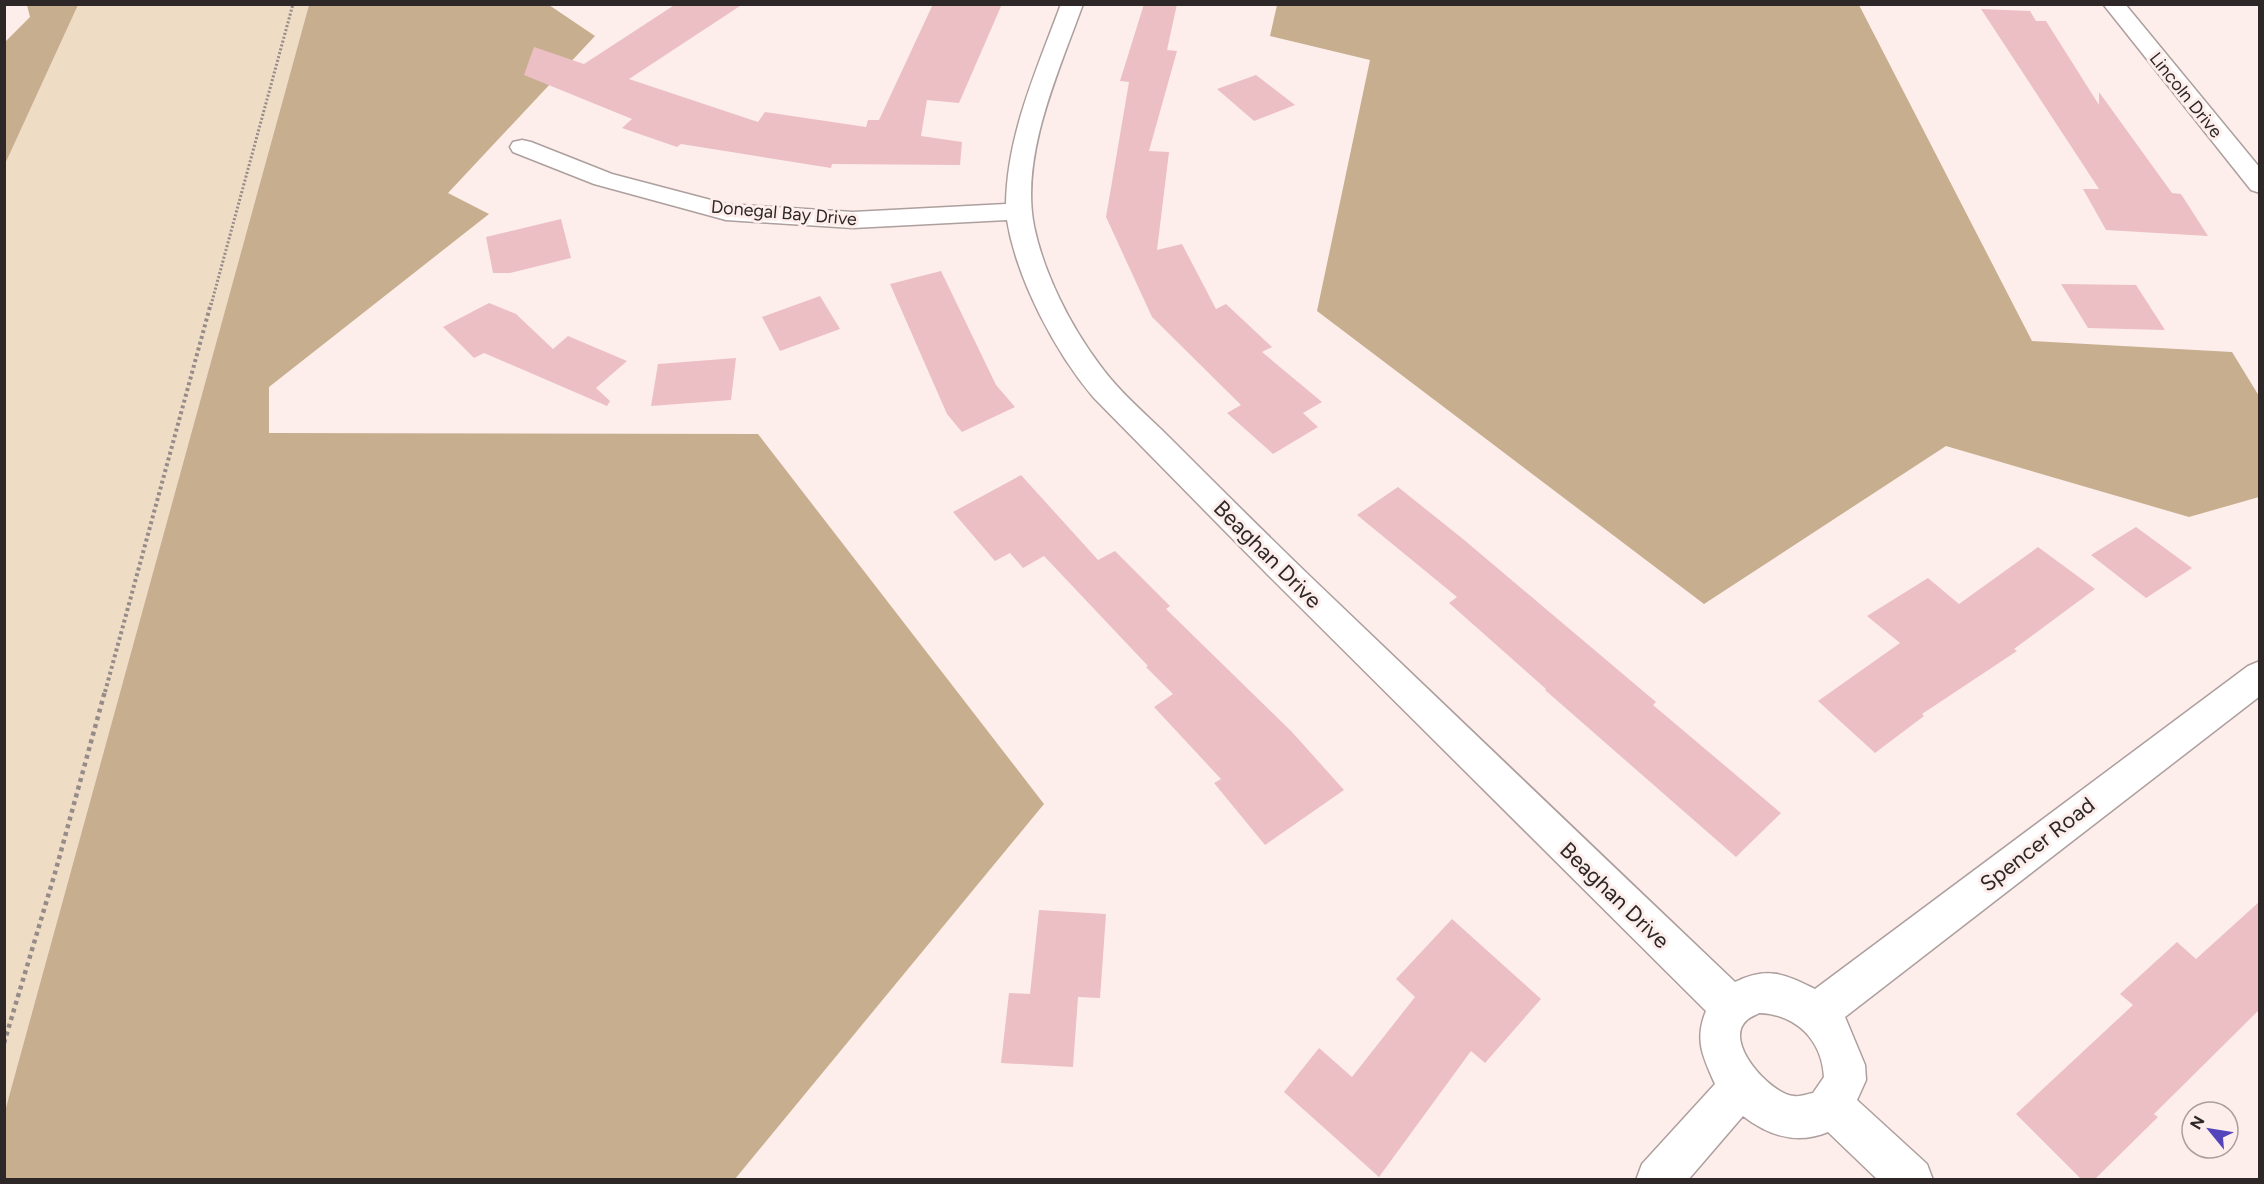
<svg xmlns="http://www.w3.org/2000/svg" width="2264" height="1184" font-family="Figtree,sans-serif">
  <rect width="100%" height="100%" fill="#fdeeeb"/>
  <polygon fill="#efdcc5" points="78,5 309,5 5,1111 5,164"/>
  <g fill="#c7ae8f">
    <polygon points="27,5 78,5 5,164 5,42 30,17"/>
    <polygon points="309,5 549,5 595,36 448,193 489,214 269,387 269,433 758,434 1044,804 735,1179 5,1180 5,1111"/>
    <polygon points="1277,5 1859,5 2032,341 2232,352 2259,396 2259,497 2189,517 1946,446 1704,604 1317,311 1370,60 1270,36"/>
  </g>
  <g fill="#ecbfc5">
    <polygon points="676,4 743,4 629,79 758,122 765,112 866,127 868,120 879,120 933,4 1002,4 959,103 927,100 921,136 962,142 960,165 832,164 831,168 681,144 677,147 622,128 632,119 524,75 534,47 584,64"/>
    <polygon points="1144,4 1177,4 1167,50 1177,51 1149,151 1169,152 1157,250 1182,244 1216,309 1226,304 1272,347 1262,352 1322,402 1303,413 1318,427 1273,454 1227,413 1241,405 1152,317 1106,217 1129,82 1120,81"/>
    <polygon points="1981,9 2030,11 2036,21 2046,21 2099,105 2099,92 2172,193 2181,194 2208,236 2106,230 2083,189 2099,189"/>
    <polygon points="1256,75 1295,105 1254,121 1217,89"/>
    <polygon points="561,219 571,258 510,273 493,273 486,237"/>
    <polygon points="941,271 996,385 1015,407 962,432 947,414 890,284"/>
    <polygon points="2061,284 2136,285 2165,330 2088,328"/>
    <polygon points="820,296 840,329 780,351 762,317"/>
    <polygon points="489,303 516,314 553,349 568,336 627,361 596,388 610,401 607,406 484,353 474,358 443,327"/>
    <polygon points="736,358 731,400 651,406 658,364"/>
    <polygon points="1021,475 1098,560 1115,551 1170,606 1166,609 1292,732 1344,790 1265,845 1214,783 1221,779 1154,707 1173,694 1146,667 1148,666 1044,556 1023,568 1010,553 995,561 953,512"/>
    <polygon points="1398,487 1463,539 1656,702 1653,705 1781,813 1736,857 1545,690 1546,689 1449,603 1457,597 1357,515"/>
    <polygon points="2136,527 2192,568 2146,598 2091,555"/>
    <polygon points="2038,547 2095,589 2014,649 2017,651 1922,714 1924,716 1875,753 1818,701 1900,643 1867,616 1928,578 1959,604"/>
    <polygon points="2259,902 2259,1010 2154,1114 2158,1117 2095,1179 2081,1179 2016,1114 2133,1005 2120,994 2177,942 2196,959"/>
    <polygon points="1039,910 1106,914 1100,998 1078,997 1073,1067 1001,1063 1009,993 1030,994"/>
    <polygon points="1452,919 1541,999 1485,1063 1471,1051 1379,1177 1284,1092 1319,1048 1352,1077 1415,997 1396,979"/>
  </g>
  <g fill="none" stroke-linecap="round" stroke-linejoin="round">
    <g stroke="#ad9f9d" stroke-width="3">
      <g id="minor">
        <path d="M1061,4H1083C1059,71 1020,155 1034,226C1044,274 1070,325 1099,364C1119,392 1146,414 1170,438C1218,486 1266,534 1315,581C1455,715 1595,849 1735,982C1768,966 1784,974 1815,989L2248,666L2260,661V696L1845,1017L1865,1065L1866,1080L1857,1100L1927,1164L1933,1180H1878L1828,1132C1797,1145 1769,1136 1743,1116L1688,1180H1636L1642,1164L1715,1084C1703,1057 1694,1040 1706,1011L1268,575L1094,398C1055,352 1017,280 1007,220L853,228L726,220L594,184L513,152L510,147L513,142L522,140L531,142L612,174L726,204L853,212L1006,204C1007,134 1037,69 1061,4ZM1759,1013C1796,1014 1822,1040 1824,1077L1813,1093C1807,1094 1800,1097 1794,1096C1770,1094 1722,1041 1747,1020C1750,1017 1756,1015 1759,1013Z"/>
        <polygon points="2103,4 2125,4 2260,168 2260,193 2251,190"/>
      </g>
    </g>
    <polyline stroke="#958b89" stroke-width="3" stroke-dasharray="2 2" stroke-linecap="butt" points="211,305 293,4"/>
    <polyline stroke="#958b89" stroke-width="4" stroke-dasharray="3 3" stroke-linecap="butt" points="105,692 211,303"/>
    <polyline stroke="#958b89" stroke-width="4.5" stroke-dasharray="4 4" stroke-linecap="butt" points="4,1043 55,873 105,691"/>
    <use href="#minor" fill="#fff" fill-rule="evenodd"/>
  </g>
  <g text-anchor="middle" stroke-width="6" stroke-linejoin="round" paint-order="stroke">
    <g font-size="18" fill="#2d2827" stroke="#fdeeeb">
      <text transform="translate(2186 95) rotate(51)" y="6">Lincoln Drive</text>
      <text transform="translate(784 213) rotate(5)" y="6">Donegal Bay Drive</text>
    </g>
    <g font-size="22" fill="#2d2827" stroke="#fdeeeb">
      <text transform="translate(1268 554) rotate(45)" y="8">Beaghan Drive</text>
      <text transform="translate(2037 844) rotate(-38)" y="8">Spencer Road</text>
      <text transform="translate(1615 895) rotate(44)" y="8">Beaghan Drive</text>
    </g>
  </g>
  <rect width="2264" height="1184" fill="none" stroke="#2d2827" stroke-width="12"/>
  <g transform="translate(2210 1130) rotate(300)"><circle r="28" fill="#fdeeeb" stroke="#aa9f9d" stroke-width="1.5"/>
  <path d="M0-4.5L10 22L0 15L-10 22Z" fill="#5344bb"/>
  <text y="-9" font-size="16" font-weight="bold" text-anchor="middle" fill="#2d2827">N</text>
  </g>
</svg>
